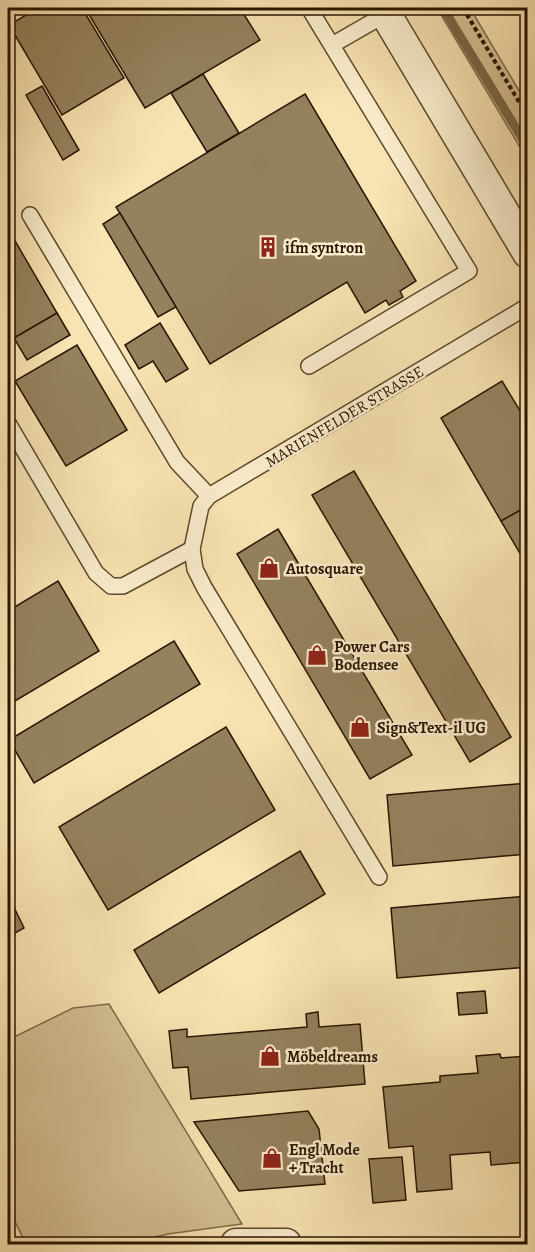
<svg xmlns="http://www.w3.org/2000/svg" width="535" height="1252" font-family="Alegreya,serif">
  <rect width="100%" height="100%" fill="#f8e4b2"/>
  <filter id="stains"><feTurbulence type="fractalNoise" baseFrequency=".00333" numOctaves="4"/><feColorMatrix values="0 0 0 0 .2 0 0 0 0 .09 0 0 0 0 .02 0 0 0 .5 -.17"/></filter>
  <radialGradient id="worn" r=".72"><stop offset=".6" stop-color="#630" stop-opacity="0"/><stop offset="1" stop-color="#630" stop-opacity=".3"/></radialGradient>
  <g fill="#d5c194" stroke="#7e6b4a" stroke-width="1.5">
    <polygon points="437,8 470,8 527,104 527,159"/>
    <polygon points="109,1004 242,1224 168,1234 123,1244 26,1244 8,1207 8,1040 73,1008"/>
  </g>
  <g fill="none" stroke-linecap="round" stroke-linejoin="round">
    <polyline stroke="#7a6746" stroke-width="9" points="443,8 528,148"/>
  </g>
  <g fill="#94815d" stroke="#281500" stroke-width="1.5">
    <polygon points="38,8 82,8 124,78 62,115 9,25"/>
    <polygon points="85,8 240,8 260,40 145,108"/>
    <polygon points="203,74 239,133 207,152 171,93"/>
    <polygon points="42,86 79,150 63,160 26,95"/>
    <polygon points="305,94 416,281 400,291 403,297 389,305 386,300 365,313 347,282 210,364 116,207"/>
    <polygon points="120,213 176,307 158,317 103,224"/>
    <polygon points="11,234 57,313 14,338 8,327 8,237"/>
    <polygon points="57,313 70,335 27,360 14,338"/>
    <polygon points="160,323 188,369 166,382 153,361 139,369 125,345"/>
    <polygon points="77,345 127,430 66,466 15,381"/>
    <polygon points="502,381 528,424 528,506 501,521 441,418"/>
    <polygon points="354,471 511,737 470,762 312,495"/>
    <polygon points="528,506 528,567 501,521"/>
    <polygon points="278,529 412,755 370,779 237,554"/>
    <polygon points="58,581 99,651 15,701 8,688 8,611"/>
    <polygon points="174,641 200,684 34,783 9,740"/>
    <polygon points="226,727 275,810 108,910 59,827"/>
    <polygon points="528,783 528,854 393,866 387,795"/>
    <polygon points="300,851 325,894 159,993 134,950"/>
    <polygon points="8,895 24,928 8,937"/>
    <polygon points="528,896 528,967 397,978 391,908"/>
    <polygon points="485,991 487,1013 459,1015 457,993"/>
    <polygon points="318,1012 319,1027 360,1024 365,1084 191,1099 188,1067 173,1068 169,1031 187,1029 187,1037 307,1027 306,1014"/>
    <polygon points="500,1054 501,1058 528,1056 528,1162 491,1165 490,1152 450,1155 452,1189 417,1192 413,1146 389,1148 383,1087 440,1082 440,1076 478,1073 476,1056"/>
    <polygon points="308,1111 319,1129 325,1184 239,1191 194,1122"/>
    <polygon points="402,1157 406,1200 373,1203 369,1159"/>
  </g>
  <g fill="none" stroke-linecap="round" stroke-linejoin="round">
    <g stroke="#5c492c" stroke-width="18">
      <g id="lane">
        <polyline points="332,45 386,14"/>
        <polyline points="30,215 177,462 209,496"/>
        <polyline points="309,366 469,271 309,8"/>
        <polyline points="8,423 96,573 111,586 123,586 192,549"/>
        <polyline points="379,877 204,587 195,569 192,549 201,506 209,496 528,306"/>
      </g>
    </g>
    <g stroke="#5c492c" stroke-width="33">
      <g id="street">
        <polyline points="382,8 528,253"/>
        <polyline points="236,1244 286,1244"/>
      </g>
    </g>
    <polyline stroke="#281500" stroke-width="4" stroke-dasharray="4.5 3" stroke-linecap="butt" points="463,8 528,117"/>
    <use href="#lane" stroke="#faedcd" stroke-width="15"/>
    <use href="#street" stroke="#faedcd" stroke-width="30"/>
  </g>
  <defs>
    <g id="building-bare" transform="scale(1.62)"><path d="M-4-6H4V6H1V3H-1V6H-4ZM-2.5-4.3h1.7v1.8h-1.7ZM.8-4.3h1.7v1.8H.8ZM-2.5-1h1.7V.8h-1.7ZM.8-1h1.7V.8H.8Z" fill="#8f2418" stroke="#faedcd" stroke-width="2.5" paint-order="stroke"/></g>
    <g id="shop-bare" transform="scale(1.62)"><path d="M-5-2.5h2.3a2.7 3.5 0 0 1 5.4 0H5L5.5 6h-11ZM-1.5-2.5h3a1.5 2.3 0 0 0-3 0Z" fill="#8f2418" stroke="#faedcd" stroke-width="2.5" paint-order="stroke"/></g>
  </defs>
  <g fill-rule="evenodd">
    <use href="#building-bare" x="268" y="247"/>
    <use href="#shop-bare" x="269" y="568"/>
    <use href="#shop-bare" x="317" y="655"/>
    <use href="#shop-bare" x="360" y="727"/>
    <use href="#shop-bare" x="270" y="1056"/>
    <use href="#shop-bare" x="272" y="1158"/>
  </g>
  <g text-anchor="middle" stroke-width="5" stroke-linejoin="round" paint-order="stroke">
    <g font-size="16" font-weight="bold" fill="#281500" stroke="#faedcd" text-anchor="start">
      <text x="285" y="253">ifm syntron</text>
      <text x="286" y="574">Autosquare</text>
      <text x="334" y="652">Power Cars<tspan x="334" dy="18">Bodensee</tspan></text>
      <text x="377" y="733">Sign&amp;Text-il UG</text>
      <text x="287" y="1062">Möbeldreams</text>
      <text x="289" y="1155">Engl Mode<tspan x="289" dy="18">+ Tracht</tspan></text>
    </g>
    <g font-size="16" fill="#281500" stroke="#faedcd">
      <text transform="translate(344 416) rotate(-31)" y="6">MARIENFELDER STRASSE</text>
    </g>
  </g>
  <rect width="535" height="1252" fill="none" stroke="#f8e4b2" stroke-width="30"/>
  <rect x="9" y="9" width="517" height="1234" fill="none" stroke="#281500" stroke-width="3"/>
  <rect x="15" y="15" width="505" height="1222" fill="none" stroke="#281500" stroke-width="1.5"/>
  <rect width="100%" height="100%" filter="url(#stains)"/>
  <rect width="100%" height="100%" fill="url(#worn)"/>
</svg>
